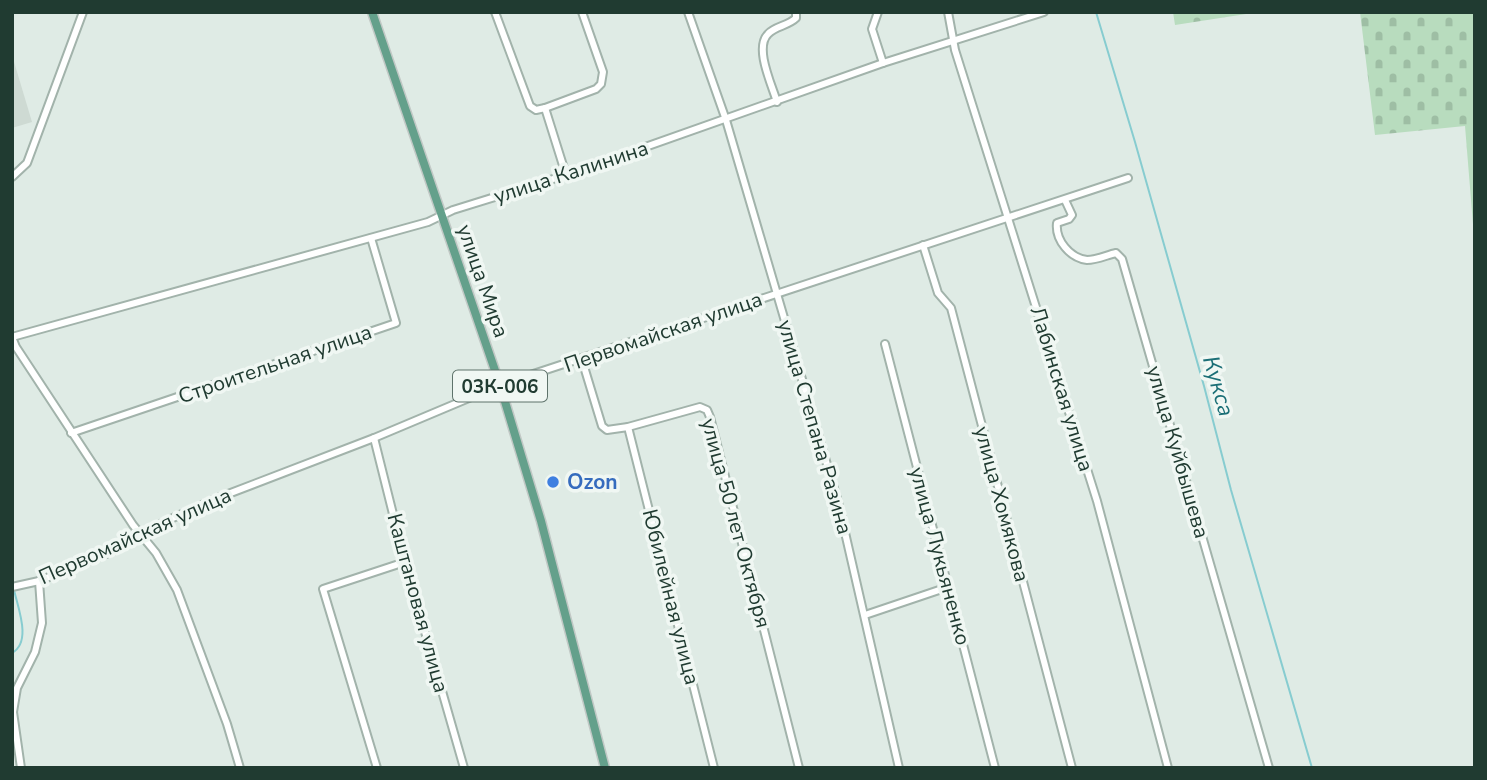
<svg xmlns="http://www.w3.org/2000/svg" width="1487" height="780" font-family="'Nunito Sans',sans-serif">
  <defs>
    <pattern id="cemetery-stones" width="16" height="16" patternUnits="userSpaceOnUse" patternTransform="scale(1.75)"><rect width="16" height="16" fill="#b8dcbe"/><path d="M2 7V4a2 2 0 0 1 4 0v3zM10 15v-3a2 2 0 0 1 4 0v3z" fill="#9ebea4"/></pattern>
  </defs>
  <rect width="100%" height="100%" fill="#dfebe5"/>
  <polygon fill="#cedad3" points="12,55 32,122 12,128"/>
  <g fill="url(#cemetery-stones)">
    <polygon points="1173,12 1259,12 1175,25"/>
    <polygon points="1360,12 1475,12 1475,249 1465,126 1375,135"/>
  </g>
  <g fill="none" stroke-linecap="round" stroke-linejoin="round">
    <g stroke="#87ccd0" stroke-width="2">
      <polyline points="1096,12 1135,142 1204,386 1231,490 1312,768"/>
      <polyline points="12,578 13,584"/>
      <path d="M12,653C32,642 18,608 14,590"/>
    </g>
    <g stroke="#a2b3ab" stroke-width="10">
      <g id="minor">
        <polyline points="495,12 530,106 536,110 545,108 566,175"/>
        <polyline points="688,12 726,120 838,502 899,768"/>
        <polyline points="878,12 872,29 883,63"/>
        <polyline points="948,12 955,50 1097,501 1168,768"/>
        <path d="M777,102C772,85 754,48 768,34C775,26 788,26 796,18V12"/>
        <polyline points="545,108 596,89 601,84 603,72 582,12"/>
        <polyline points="12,177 27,163 83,12"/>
        <path d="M1065,200L1072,215L1069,219L1057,223C1055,240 1070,258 1087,260C1097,260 1107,255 1116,253L1122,259L1269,768"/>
        <polyline points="923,245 938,293 951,308 1072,768"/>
        <polyline points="12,337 428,222 453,210 566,175 883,63 1044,12"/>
        <polyline points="12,337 16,347 133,525 156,553 177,590 227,724 240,768"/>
        <polyline points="885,344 995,768"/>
        <polyline points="582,360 602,426 607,430 628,427 700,407 707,410 710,417 799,768"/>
        <polyline points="628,427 714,768"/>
        <polyline points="71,433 396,323 371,238"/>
        <polyline points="374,438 405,562 464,768"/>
        <polyline points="12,587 39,581 113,551 164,522 215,499 374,438 500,385 1128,178"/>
        <polyline points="865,615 948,587"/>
        <polyline points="21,768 13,712 17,688 35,652 42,623 39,581"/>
        <polyline points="377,768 323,589 405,562"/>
      </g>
    </g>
    <g stroke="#c1c8c5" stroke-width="11">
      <polyline id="major" points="372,12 500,385 541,521 605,768"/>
    </g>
    <use href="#minor" stroke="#fff" stroke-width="6"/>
    <use href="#major" stroke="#64a08b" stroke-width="8"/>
  </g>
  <circle fill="#3f7fe0" stroke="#f0f7f3" stroke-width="2.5" cx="553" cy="482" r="7"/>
  <g text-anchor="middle" stroke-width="7" stroke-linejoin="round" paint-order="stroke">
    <rect fill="#f0f7f3" stroke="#5e736b" stroke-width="2" x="453" y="370.5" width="94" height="31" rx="5"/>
    <g font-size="19" font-weight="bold" fill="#203b31">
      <text x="500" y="393">03К-006</text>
    </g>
    <g font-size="21" fill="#203b31" stroke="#f0f7f3">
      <text transform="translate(571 172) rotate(-18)" y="7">улица Калинина</text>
      <text transform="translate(483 281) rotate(71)" y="7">улица Мира</text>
      <text transform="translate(663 332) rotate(-19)" y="7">Первомайская улица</text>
      <text transform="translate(275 364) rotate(-19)" y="7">Строительная улица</text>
      <text transform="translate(1062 389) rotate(73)" y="7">Лабинская улица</text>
      <text transform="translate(815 427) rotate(74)" y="7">улица Степана Разина</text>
      <text transform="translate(1178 452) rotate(74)" y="7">улица Куйбышева</text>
      <text transform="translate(1002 504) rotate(75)" y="7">улица Хомякова</text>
      <text transform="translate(736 523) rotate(75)" y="7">улица 50 лет Октября</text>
      <text transform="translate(135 536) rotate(-24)" y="7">Первомайская улица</text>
      <text transform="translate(940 556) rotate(75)" y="7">улица Лукьяненко</text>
      <text transform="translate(671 597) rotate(76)" y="7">Юбилейная улица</text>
      <text transform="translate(418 603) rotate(75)" y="7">Каштановая улица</text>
    </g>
    <g font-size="21" font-weight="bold" fill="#366cbe" stroke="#f0f7f3" text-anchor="start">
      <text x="567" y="489">Ozon</text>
    </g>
    <g font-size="23" font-style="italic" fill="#1b6f76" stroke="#f0f7f3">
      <text transform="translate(1219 386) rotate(74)" y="8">Кукса</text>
    </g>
  </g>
  <rect width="1487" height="780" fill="none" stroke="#203b31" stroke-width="28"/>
</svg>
